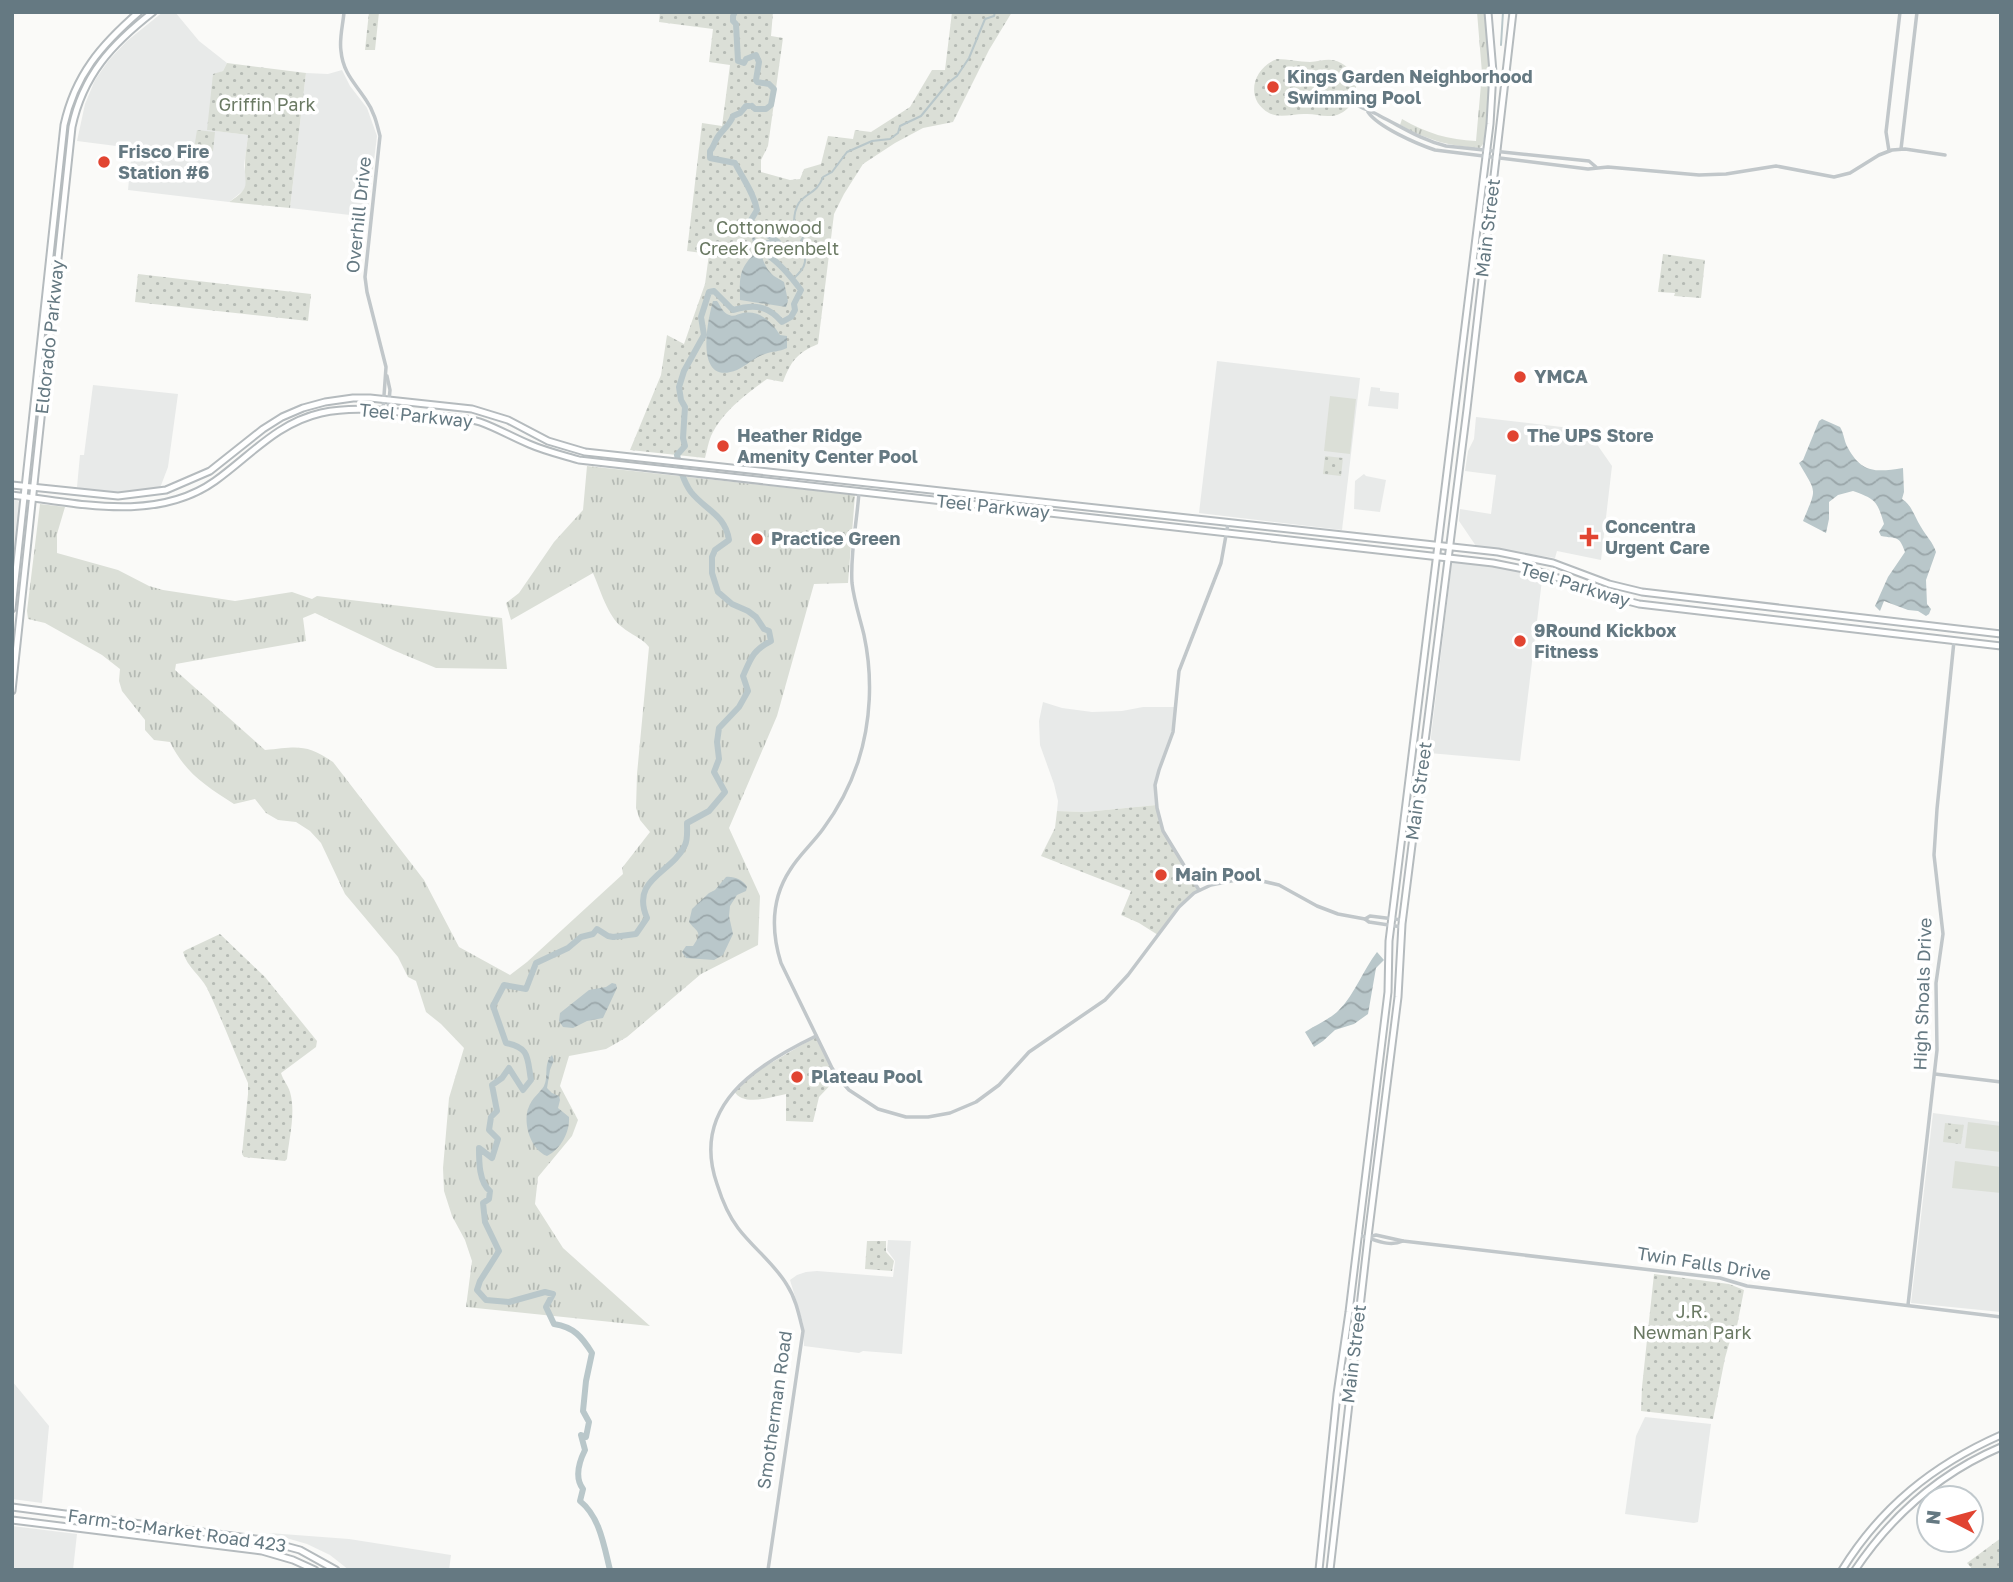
<svg xmlns="http://www.w3.org/2000/svg" width="2013" height="1582" font-family="'Golos Text',sans-serif">
  <defs>
    <pattern id="grass-tufts" width="24" height="20" patternUnits="userSpaceOnUse" patternTransform="scale(1.75)"><rect width="24" height="20" fill="#dbdfd7"/><path d="M3 7l-1-3M5 7V3M7 7l1-3M15 17l-1-3M17 17v-4M19 17l1-3" fill="none" stroke="#b5bab4"/></pattern>
    <pattern id="park-dots" width="8" height="8" patternUnits="userSpaceOnUse" patternTransform="scale(1.75)"><rect width="8" height="8" fill="#dbdfd7"/><path d="M2 2h.1M6 6h.1" fill="none" stroke="#b5bab4" stroke-width="1.8" stroke-linecap="round"/></pattern>
    <pattern id="water-waves" width="16" height="10" patternUnits="userSpaceOnUse" patternTransform="scale(1.75)"><rect width="16" height="10" fill="#b9c7ca"/><path d="M0 5q4-4 8 0t8 0" fill="none" stroke="#9aa6a9"/></pattern>
  </defs>
  <rect width="100%" height="100%" fill="#fafaf8"/>
  <g fill="#e8eae9">
    <polygon points="163,12 175,12 199,41 227,63 223,71 218,73 208,130 248,135 244,166 247,182 244,190 229,202 128,190 132,148 77,141 85,104 95,80 109,60 127,41"/>
    <polygon points="342,70 350,86 367,108 377,136 367,217 290,208 306,73 328,74"/>
    <polygon points="1217,361 1360,378 1342,530 1199,513"/>
    <polygon points="93,385 178,394 168,467 160,488 151,491 123,493 87,490 77,487 80,455 84,455"/>
    <polygon points="1371,387 1380,388 1380,391 1399,393 1398,409 1368,406"/>
    <polygon points="1476,417 1587,430 1612,466 1601,560 1557,551 1555,558 1476,546 1459,521 1460,509 1491,514 1496,475 1465,471 1468,451 1474,439"/>
    <polygon points="1364,474 1366,476 1386,480 1380,512 1354,509 1355,481"/>
    <polygon points="12,499 20,502 12,575"/>
    <polygon points="1452,562 1479,564 1521,572 1542,580 1520,761 1429,753"/>
    <polygon points="1043,702 1062,708 1092,712 1122,711 1143,707 1177,707 1173,732 1155,785 1156,805 1085,812 1057,811 1058,801 1054,784 1040,745 1039,721"/>
    <polygon points="1933,1113 2001,1122 2001,1312 1911,1303"/>
    <polygon points="888,1240 911,1241 902,1354 863,1351 859,1353 804,1346 803,1323 790,1280 797,1275 806,1272 817,1271 893,1277 895,1261 887,1250"/>
    <polygon points="12,1381 49,1426 42,1503 12,1499"/>
    <polygon points="1645,1417 1711,1424 1698,1522 1694,1523 1625,1514 1636,1436"/>
    <polygon points="12,1526 77,1534 73,1570 12,1570"/>
    <polygon points="269,1533 349,1539 451,1555 449,1570 349,1570 330,1555 307,1544"/>
  </g>
  <g fill="url(#grass-tufts)">
    <path d="M1477,12H1486L1491,64L1489,113L1483,144L1480,148C1452,147 1427,140 1402,126L1400,125L1402,119C1426,133 1449,140 1476,141L1482,73Z"/>
    <path d="M587,466L855,495L848,583L814,584L777,716L729,828L760,896L758,945L701,974L627,1037L606,1049L569,1056L560,1086L578,1120L572,1136L538,1177L535,1204L563,1248L650,1326L466,1307L472,1261L465,1240L452,1216L444,1191L443,1168L449,1098L464,1048L441,1024L426,1012L416,981L408,977L398,957L345,894L321,843L310,831L296,822L278,820L266,813L255,799L234,804C206,786 185,773 170,742L154,740L145,730V720L122,691L119,681L120,669L102,655L45,623L28,619L27,611L40,504L65,507L57,534V553L118,570L149,586L163,590L235,601L292,592L312,599L317,596L502,618L507,669L436,668L393,650L315,613L303,618L306,641L176,664L175,670L265,750C296,747 306,743 333,762L424,880L459,947L510,975L527,962L623,874L622,868L650,832L640,820L636,808L637,774L649,647C641,637 631,635 622,627C608,617 600,589 593,573L511,620L506,603L519,593L554,542L583,510Z"/>
  </g>
  <g fill="url(#park-dots)">
    <polygon points="369,12 379,12 375,50 365,50"/>
    <path d="M660,12H773L771,36L783,38L768,146L761,160V172L790,180L800,179L804,169L821,164L828,136L853,139L855,130L871,132L910,107L932,70H945L952,12H1012L989,50L953,122L923,128L895,143L863,164L844,194L834,214L818,344C797,353 791,361 783,382L767,379C746,394 722,412 711,436C708,443 707,451 705,458L630,450L661,375L667,335L684,344L705,284L709,254L687,251L702,123L722,126L730,65L709,62L713,29L659,22Z"/>
    <path d="M1277,59C1288,59 1299,62 1310,62C1321,61 1331,57 1341,63C1367,76 1357,117 1328,116C1321,116 1314,114 1307,114C1294,113 1281,119 1269,113C1244,99 1253,68 1277,59Z"/>
    <path d="M227,63L306,73L290,208L229,202C252,187 244,185 245,164C245,154 247,145 248,135L207,130L213,74L223,71Z"/>
    <polygon points="197,130 215,132 213,151 194,149"/>
    <polygon points="1663,254 1705,260 1701,298 1674,296 1675,293 1658,292"/>
    <polygon points="138,274 311,294 308,321 135,302"/>
    <polygon points="1325,456 1343,458 1341,476 1323,474"/>
    <polygon points="1156,805 1163,831 1199,890 1184,902 1158,935 1139,923 1121,915 1131,891 1041,856 1055,828 1057,811 1085,812"/>
    <path d="M220,934L265,977L317,1041L316,1047L281,1073C283,1080 288,1085 290,1092C296,1113 289,1138 287,1159L285,1161L244,1157L242,1154L248,1094V1083C234,1052 222,1019 207,988C200,975 187,967 183,952L186,950Z"/>
    <path d="M817,1036L838,1077L819,1097L813,1122L786,1121V1094C771,1097 743,1107 734,1091L752,1074Z"/>
    <polygon points="1945,1123 1964,1125 1961,1144 1943,1142"/>
    <polygon points="867,1241 886,1241 886,1252 894,1261 892,1271 865,1269"/>
    <polygon points="1654,1274 1729,1284 1744,1290 1737,1326 1729,1344 1725,1358 1713,1419 1641,1411 1642,1387"/>
    <polygon points="2001,1538 2001,1570 1973,1570 1967,1563"/>
  </g>
  <g fill="#dbdfd7">
    <polygon points="1330,396 1356,399 1350,454 1324,451"/>
    <polygon points="749,530 768,538 769,542 761,546 747,540 746,534"/>
    <polygon points="1968,1122 2001,1126 2001,1152 1965,1148"/>
    <polygon points="1955,1161 2001,1167 2001,1193 1952,1188"/>
  </g>
  <g fill="url(#water-waves)">
    <path d="M752,235L759,242C760,253 764,268 774,276C777,278 781,280 784,282L788,301L786,307L740,300C740,279 738,270 754,254Z"/>
    <path d="M713,301H717C720,305 722,311 727,314C734,318 737,314 743,313C760,310 772,322 780,335L787,336V348C779,352 773,351 765,354C755,357 746,366 737,370C694,387 707,322 713,301Z"/>
    <path d="M1822,419L1840,427C1844,433 1844,442 1848,448C1862,474 1877,472 1903,468L1904,492L1902,499C1912,505 1914,516 1921,527C1926,536 1933,542 1936,552L1926,580L1927,604L1931,609L1929,614L1926,616L1918,611L1908,610L1884,601L1880,611L1875,606L1888,577L1905,552C1899,535 1897,539 1881,536L1879,532L1884,524C1877,500 1875,499 1853,491L1838,495L1829,502V519L1826,533L1803,521C1817,487 1817,494 1799,463L1803,460L1819,421Z"/>
    <path d="M726,877C733,876 744,880 747,887L746,891L737,895L730,906L729,916L733,934L723,955L714,960L686,958L682,952L686,946H693C704,931 696,932 689,922L692,909L709,893L715,890Z"/>
    <path d="M1377,952L1384,960L1376,968L1368,1014L1354,1024L1335,1030L1323,1041L1314,1047L1305,1032C1316,1025 1330,1019 1339,1010C1355,994 1363,970 1377,952Z"/>
    <polygon points="612,983 616,984 617,988 603,1018 587,1021 573,1028 563,1027 559,1021 560,1013 589,990 606,987"/>
    <path d="M552,1055L554,1060L550,1070L547,1088L552,1093L559,1096L560,1100L558,1108L569,1117C570,1132 561,1149 547,1156C531,1150 523,1124 528,1109C532,1097 540,1093 544,1086C549,1076 543,1064 552,1055Z"/>
  </g>
  <g fill="none" stroke-linecap="round" stroke-linejoin="round">
    <g stroke="#b9c7ca" stroke-width="2">
      <polyline points="1501,45 1503,12"/>
      <path d="M793,279C808,266 807,260 801,241L806,232L794,222C795,190 815,200 823,177L832,172L847,152L872,141L890,139L898,133L900,126L921,116L948,83L957,76L969,58L985,19L994,16L995,12"/>
    </g>
    <g stroke="#b9c7ca" stroke-width="6">
      <polyline points="735,12 733,16 733,21 736,24 738,61 744,63 746,59 756,55 759,62 756,80 757,82 769,84 774,89 771,105 766,109 755,109 752,106"/>
      <path d="M610,1570C604,1546 600,1517 580,1501L583,1489C574,1477 579,1462 585,1450L581,1435L586,1437L589,1422L583,1411L586,1381L592,1353C582,1337 574,1327 554,1324L546,1307L553,1294L545,1292L509,1302L486,1300L477,1290L480,1281L499,1251L485,1222L483,1203L489,1199L490,1191C479,1182 479,1162 479,1148L492,1158L498,1139L489,1130L491,1117L497,1111L492,1085L502,1078L509,1068L523,1090L531,1080C527,1057 530,1048 506,1043L493,1006L504,985L526,989L536,963L568,948L581,937L593,934L597,929L608,936L613,937L636,934L647,918C630,878 672,874 685,845C688,839 687,829 687,823L709,811L725,792L714,772L719,759L717,742L719,728L739,707L748,691L743,676C751,658 753,650 771,641L769,631L764,629L756,617L748,611L732,604L718,592L712,573V557L715,550L729,540C725,514 705,510 691,492C683,481 680,468 677,455L685,446L683,438L685,407L681,400L679,387L684,371L704,335L701,317L709,292L714,291L733,310C754,304 767,305 782,322L791,317L795,310L794,304L801,290C791,277 780,263 766,254L765,249L768,243L778,242L759,229L754,231L751,220L757,210C754,193 743,179 735,163L710,158V151C713,148 714,144 716,140C720,131 730,126 733,116L740,113L746,106H749"/>
    </g>
    <g stroke="#b5bbbe" stroke-width="9">
      <g id="major">
        <polyline points="12,485 118,496 166,490 210,471 263,429 282,417 303,408 325,402 353,398 370,398 472,409 508,420 548,441 585,452 1498,552 1553,563 1609,584 1642,592 2001,634"/>
        <path d="M12,495C77,503 156,523 215,481C250,456 277,423 321,413C359,405 395,412 433,416C448,417 465,417 480,422C497,428 512,437 529,444C545,451 562,455 579,460L1493,563L1544,573L1612,597L1639,604L2001,646"/>
        <path d="M12,609L64,125C75,75 101,45 139,12"/>
        <path d="M12,691L72,127C83,75 112,44 153,12"/>
        <polyline points="12,1507 263,1540 300,1550 336,1570"/>
        <polyline points="12,1520 262,1551 293,1560 315,1570"/>
        <polyline points="1319,1570 1337,1394 1349,1312 1388,992 1389,941 1490,124 1493,72 1488,12"/>
        <polyline points="1330,1570 1368,1237 1398,997 1402,924 1467,409 1513,12"/>
        <path d="M1842,1570C1881,1507 1933,1465 2001,1435"/>
        <path d="M1855,1570C1892,1515 1940,1473 2001,1447"/>
      </g>
    </g>
    <g stroke="#c1c7ca" stroke-width="3.5">
      <path d="M344,12C343,25 339,39 341,51C343,73 355,83 366,100C374,111 377,124 380,136L365,277L367,292L386,367L383,410"/>
      <path d="M1355,104C1363,109 1372,111 1380,116C1402,127 1421,140 1446,146L1589,161L1596,167"/>
      <path d="M1368,112C1378,127 1417,144 1435,150L1588,169L1608,167L1699,175L1726,174L1776,166L1834,177L1850,173L1879,155L1892,150L1905,149L1945,155"/>
      <polyline points="1901,149 1917,12"/>
      <polyline points="1889,151 1886,132 1900,12"/>
      <polyline points="387,376 390,390 388,411"/>
      <path d="M859,492C857,522 850,553 852,583C854,601 860,618 864,635C873,677 871,722 858,762C850,786 838,809 823,829C813,843 799,855 790,870C771,899 771,931 781,963L832,1068L840,1080L849,1090L878,1109L906,1117H928L950,1113L976,1102L999,1085L1029,1052L1105,1000L1128,975L1179,907L1194,893L1211,885L1241,879L1262,881L1279,885L1317,906L1338,914L1365,919L1369,922L1402,927"/>
      <polyline points="1199,890 1163,831 1157,808 1155,785 1159,770 1173,732 1179,671 1221,563 1228,524"/>
      <polyline points="1365,919 1370,916 1402,920"/>
      <polyline points="1935,1074 2001,1082"/>
      <path d="M1358,1235C1373,1238 1387,1248 1403,1241"/>
      <polyline points="1369,1237 1376,1235 1403,1241 1720,1278 1747,1286 2001,1317"/>
      <polyline points="1908,1305 1937,1050 1936,983 1943,934 1934,855 1937,809 1954,641"/>
      <path d="M768,1570L803,1331C799,1315 796,1299 787,1285C774,1263 753,1248 738,1228C728,1215 722,1200 717,1184C690,1106 756,1065 816,1036"/>
    </g>
    <use href="#major" stroke="#fff" stroke-width="5"/>
  </g>
  <g fill="#e14431" stroke="#fff" stroke-width="2.5">
    <circle cx="1273" cy="87" r="7"/>
    <circle cx="104" cy="162" r="7"/>
    <circle cx="1520" cy="377" r="7"/>
    <circle cx="1513" cy="436" r="7"/>
    <circle cx="723" cy="446" r="7"/>
    <path d="M1585.5 526.5h7v7h7v7h-7v7h-7v-7h-7v-7h7z"/>
    <circle cx="757" cy="539" r="7"/>
    <circle cx="1520" cy="641" r="7"/>
    <circle cx="1161" cy="875" r="7"/>
    <circle cx="797" cy="1077" r="7"/>
  </g>
  <g text-anchor="middle" stroke-width="7" stroke-linejoin="round" paint-order="stroke">
    <g font-size="18" font-weight="bold" fill="#657982" stroke="#fff" text-anchor="start">
      <text x="1287" y="83">Kings Garden Neighborhood<tspan x="1287" dy="21">Swimming Pool</tspan></text>
      <text x="118" y="158">Frisco Fire<tspan x="118" dy="21">Station #6</tspan></text>
      <text x="1534" y="383">YMCA</text>
      <text x="737" y="442">Heather Ridge<tspan x="737" dy="21">Amenity Center Pool</tspan></text>
      <text x="1527" y="442">The UPS Store</text>
      <text x="1605" y="533">Concentra<tspan x="1605" dy="21">Urgent Care</tspan></text>
      <text x="771" y="545">Practice Green</text>
      <text x="1534" y="637">9Round Kickbox<tspan x="1534" dy="21">Fitness</tspan></text>
      <text x="1175" y="881">Main Pool</text>
      <text x="811" y="1083">Plateau Pool</text>
    </g>
    <g font-size="18" fill="#6b7a64" stroke="#fff">
      <text x="267" y="111">Griffin Park</text>
      <text x="769" y="234">Cottonwood<tspan x="769" dy="21">Creek Greenbelt</tspan></text>
      <text x="1692" y="1318">J.R.<tspan x="1692" dy="21">Newman Park</tspan></text>
    </g>
    <g font-size="18" fill="#657982" stroke="#fff">
      <text transform="translate(359 215) rotate(-84)" y="6">Overhill Drive</text>
      <text transform="translate(1488 228) rotate(-83)" y="6">Main Street</text>
      <text transform="translate(50 337) rotate(-84)" y="6">Eldorado Parkway</text>
      <text transform="translate(416 416) rotate(6)" y="6">Teel Parkway</text>
      <text transform="translate(993 507) rotate(6)" y="6">Teel Parkway</text>
      <text transform="translate(1575 585) rotate(17)" y="6">Teel Parkway</text>
      <text transform="translate(1419 791) rotate(-82)" y="6">Main Street</text>
      <text transform="translate(1923 994) rotate(-88)" y="6">High Shoals Drive</text>
      <text transform="translate(1704 1264) rotate(9)" y="6">Twin Falls Drive</text>
      <text transform="translate(1354 1354) rotate(-83)" y="6">Main Street</text>
      <text transform="translate(775 1410) rotate(-82)" y="6">Smotherman Road</text>
      <text transform="translate(177 1531) rotate(8)" y="6">Farm-to-Market Road 423</text>
    </g>
  </g>
  <rect width="2013" height="1582" fill="none" stroke="#657982" stroke-width="28"/>
  <g transform="translate(1950 1519) rotate(276)"><circle r="33" fill="#ffffff" stroke="#c1c9cd" stroke-width="2"/>
  <path d="M0-5L12 26L0 18L-12 26Z" fill="#e14431"/>
  <text y="-10" font-size="19" font-weight="bold" text-anchor="middle" fill="#657982">N</text>
  </g>
</svg>
